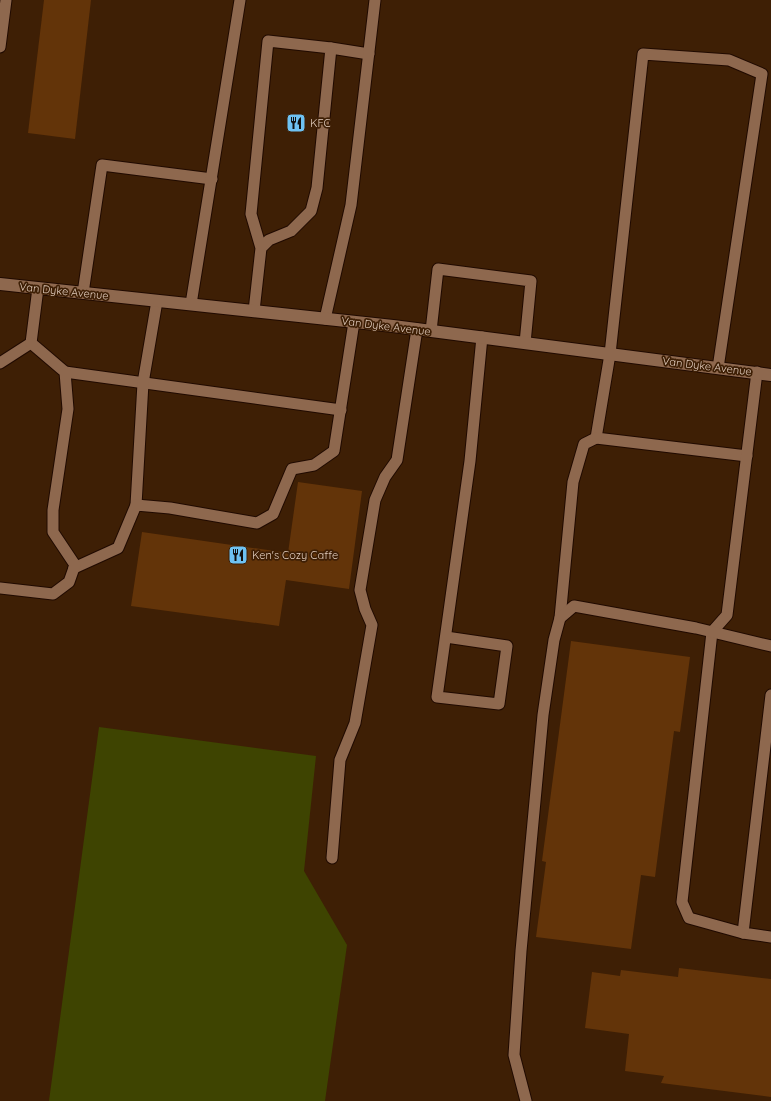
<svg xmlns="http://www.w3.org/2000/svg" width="771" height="1101" font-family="Quicksand,sans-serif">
  <rect width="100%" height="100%" fill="#3e1f05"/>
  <polygon fill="#3e4401" points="99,727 316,756 304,871 347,945 325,1101 49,1101"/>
  <g fill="#633409">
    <polygon points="44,0 91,0 75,139 28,133"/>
    <polygon points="298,482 362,491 349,589 286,580 279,626 131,606 142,532 288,553"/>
    <polygon points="571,641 690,657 680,732 674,731 655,877 641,875 631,949 536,937 546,862 542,861"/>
    <polygon points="679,968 771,979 771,1097 661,1083 664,1076 625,1071 629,1034 585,1028 592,972 620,976 621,970 678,977"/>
  </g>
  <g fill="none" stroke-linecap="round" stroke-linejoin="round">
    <g stroke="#200a00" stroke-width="13">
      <g id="service">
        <polyline points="0,47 6,0"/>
        <polyline points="331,48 369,54"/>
        <polyline points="83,293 102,165 212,179"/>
        <polyline points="191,304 240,0"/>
        <polyline points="254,311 261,248 251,214 268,41 331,48 317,188 311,211 291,231 269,240 261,248"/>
        <polyline points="325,319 351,205 375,0"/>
        <polyline points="431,331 438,269 531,281 525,343"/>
        <polyline points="0,363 31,343 38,288"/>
        <polyline points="718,368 762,74 729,60 643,54 610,354 596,438 747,456"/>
        <polyline points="65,372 341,410"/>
        <polyline points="136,505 143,383 157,301"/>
        <polyline points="74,568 118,548 136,505 170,508 257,523 273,514 292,469 314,465 334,451 354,322"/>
        <polyline points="0,588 53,594 69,582 75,565 53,532 53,510 68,409 65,372 31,343"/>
        <polyline points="560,618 573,482 584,444 596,438"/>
        <polyline points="446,637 507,646 499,704 437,697 470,461 482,337"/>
        <polyline points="771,695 743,933 771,937"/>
        <polyline points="332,858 340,760 355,723 372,625 365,609 360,590 375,500 385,477 397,460 417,329"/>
        <polyline points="743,933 689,918 682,902 712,632 727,615 757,372"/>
        <polyline points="526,1101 514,1055 521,951 543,715 554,640 560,618 574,606 696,628 771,646"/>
      </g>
    </g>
    <g stroke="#200a00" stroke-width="14">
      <polyline id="secondary" points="0,284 393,326 771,375"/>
    </g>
    <use href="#service" stroke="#8e684e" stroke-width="11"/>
    <use href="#secondary" stroke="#8e684e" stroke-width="12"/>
  </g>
  <defs>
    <g id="restaurant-square" transform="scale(1)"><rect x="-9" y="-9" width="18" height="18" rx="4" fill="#6ec2f3" stroke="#3e1f05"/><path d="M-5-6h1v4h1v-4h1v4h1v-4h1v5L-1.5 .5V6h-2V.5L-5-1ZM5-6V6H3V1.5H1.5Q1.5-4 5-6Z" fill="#111"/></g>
  </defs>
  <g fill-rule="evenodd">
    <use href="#restaurant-square" x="296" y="123"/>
    <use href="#restaurant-square" x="238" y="555"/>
  </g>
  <g text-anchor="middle" stroke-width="3.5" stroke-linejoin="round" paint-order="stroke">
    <g font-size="11" fill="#e3cebf" stroke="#3e1f05" text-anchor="start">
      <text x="310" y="127">KFC</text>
      <text x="252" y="559">Ken's Cozy Caffe</text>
    </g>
    <g font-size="11" fill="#e3cebf" stroke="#3e1f05">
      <text transform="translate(64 291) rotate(6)" y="4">Van Dyke Avenue</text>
      <text transform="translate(386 326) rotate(7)" y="4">Van Dyke Avenue</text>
      <text transform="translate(707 366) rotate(7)" y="4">Van Dyke Avenue</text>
    </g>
  </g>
</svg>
